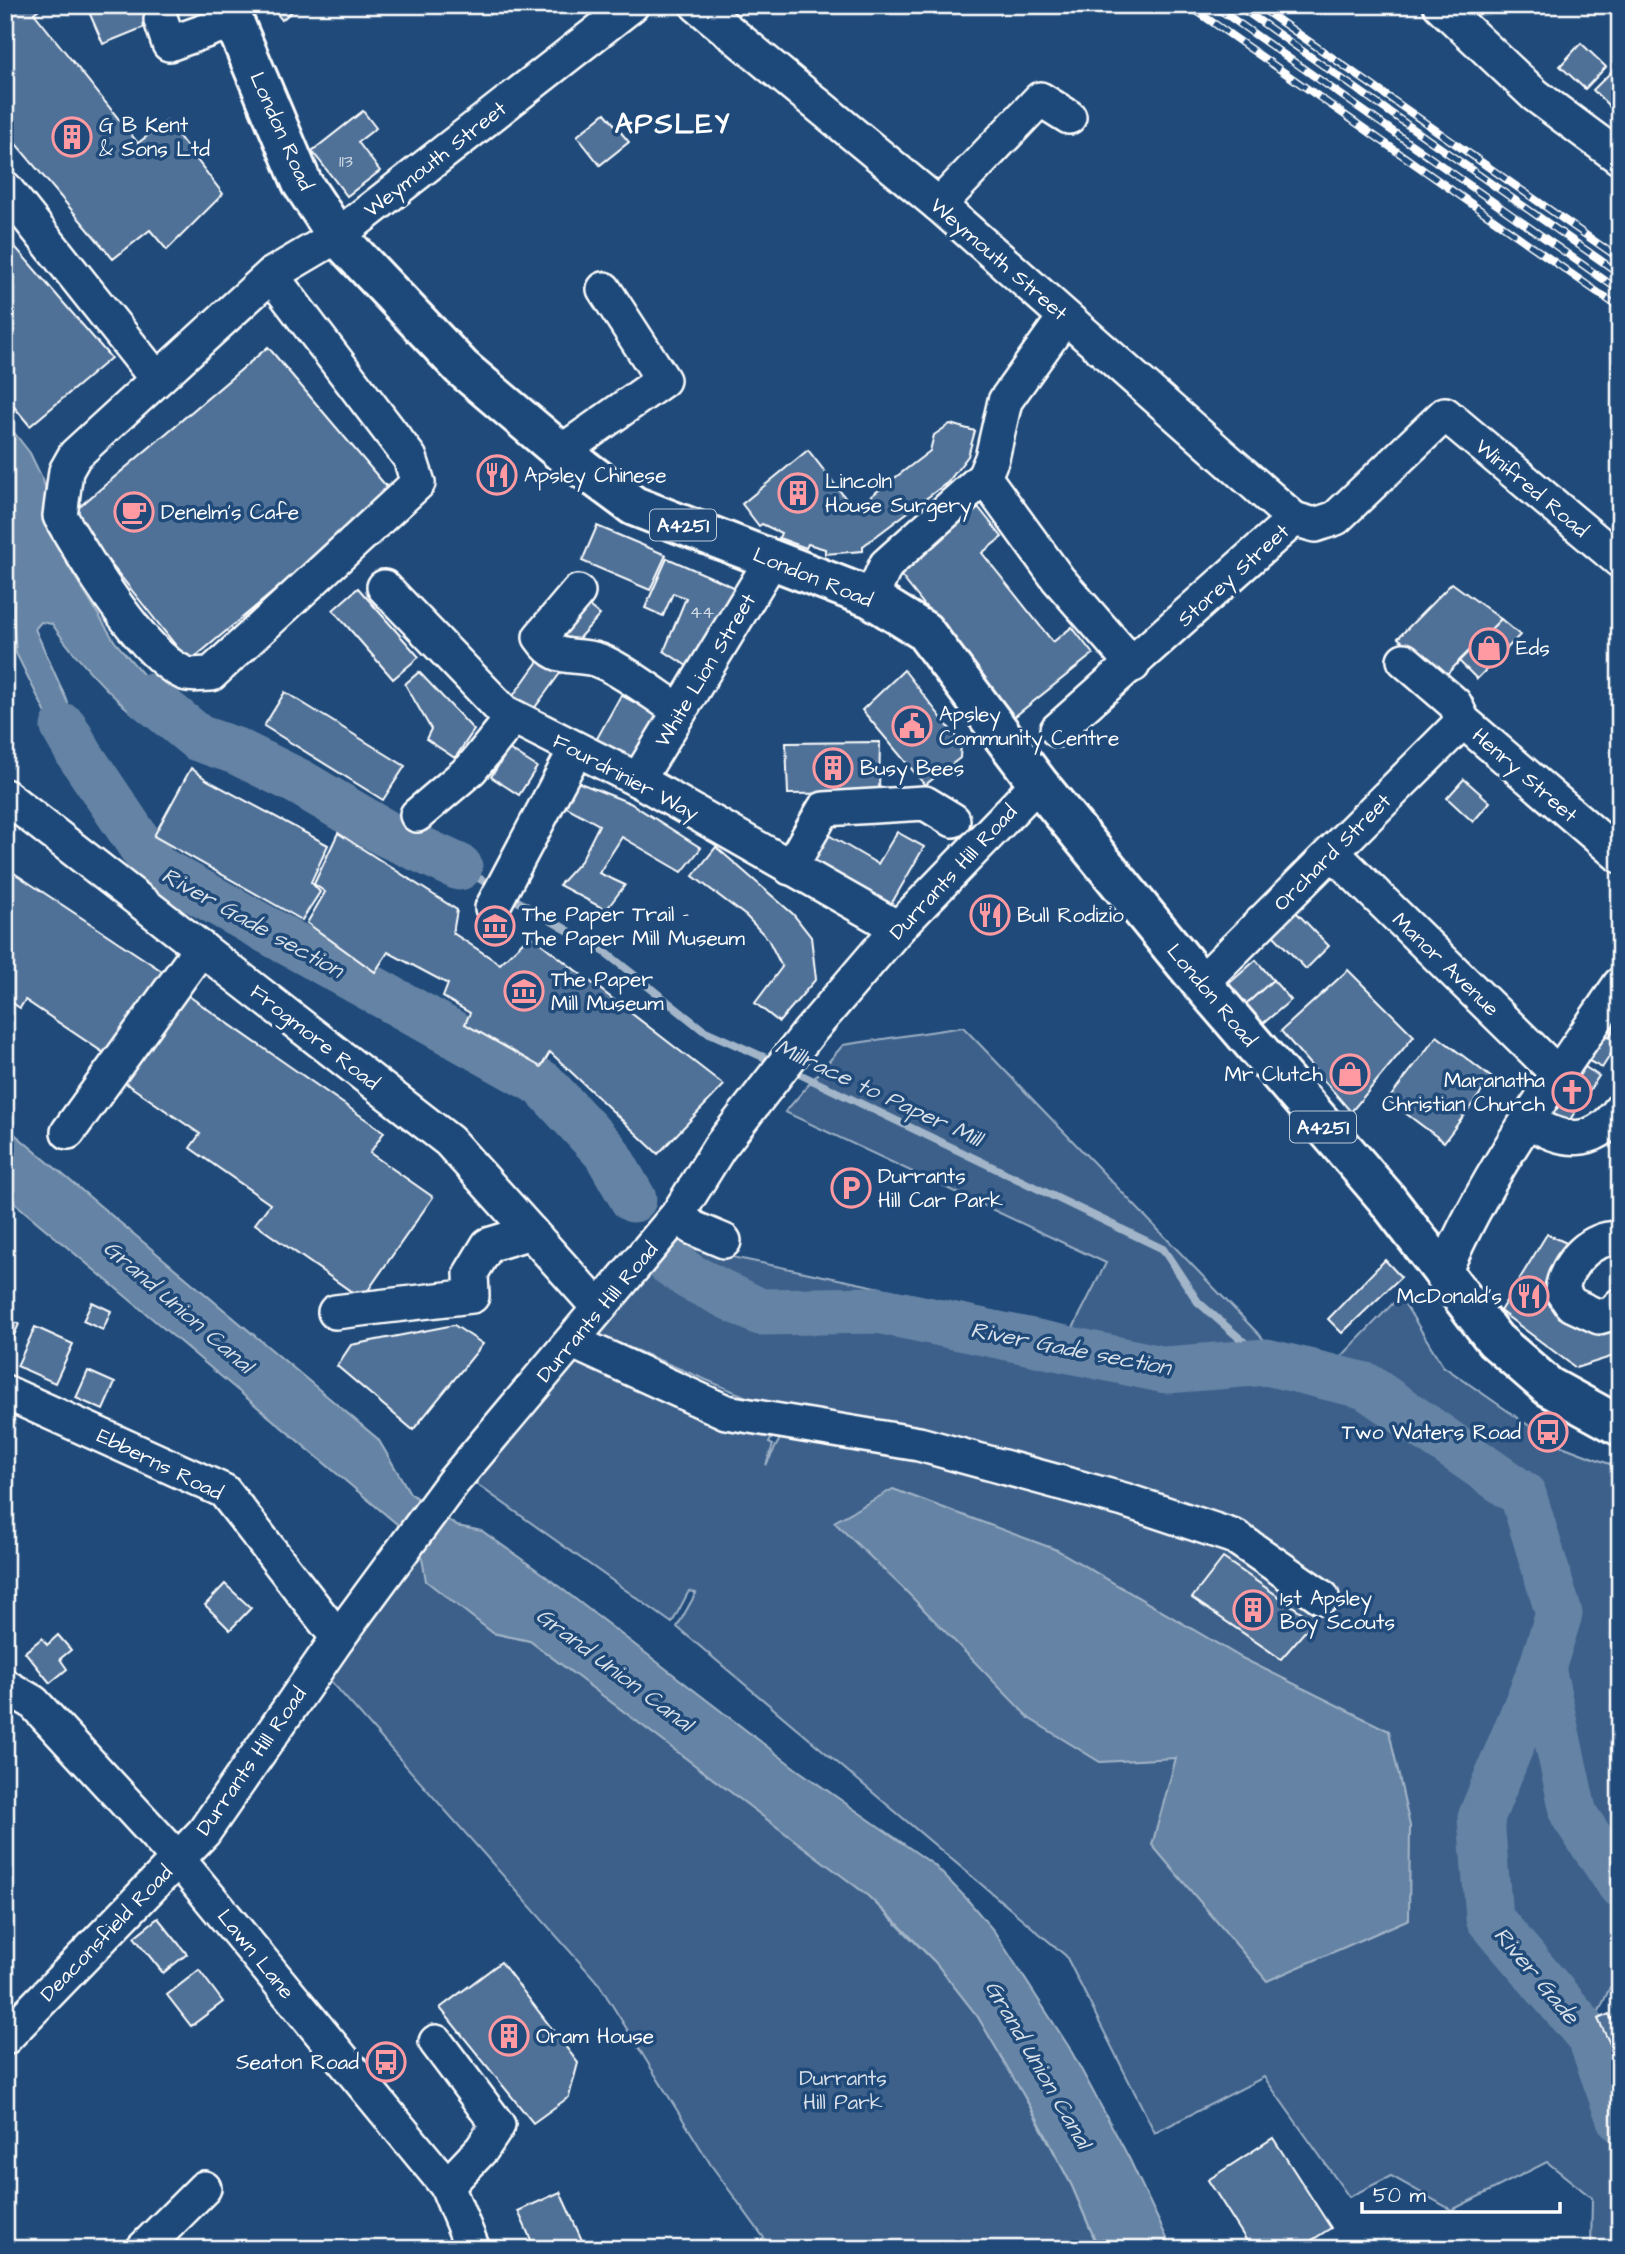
<svg xmlns="http://www.w3.org/2000/svg" width="1625" height="2254" font-family="'Architects Daughter',sans-serif">
  <rect width="100%" height="100%" fill="#1f4a7a"/>
  <filter id="ink" filterUnits="userSpaceOnUse"><feTurbulence type="fractalNoise" baseFrequency=".0143" numOctaves="2"/><feDisplacementMap in="SourceGraphic" scale="14" xChannelSelector="R" yChannelSelector="G"/><feConvolveMatrix kernelMatrix="1 2 1 2 8 2 1 2 1" color-interpolation-filters="sRGB"/></filter>
  <g filter="url(#ink)">
    <g fill="#3c618b" stroke="#9eb0c5" stroke-width="2">
      <polygon points="963,1027 1270,1346 1338,1360 1400,1296 1443,1366 1554,1443 1620,1468 1620,1984 1610,1987 1587,2038 1620,2138 1620,2249 1591,2249 1592,2198 1547,2162 1452,2210 1391,2176 1349,2197 1264,2077 1155,2133 1066,1956 677,1627 696,1593 689,1591 672,1623 475,1483 577,1352 778,1425 769,1443 773,1445 766,1465 792,1416 590,1331 656,1241 1073,1328 1106,1263 785,1112 843,1045"/>
      <polygon points="420,1546 493,1633 530,1641 701,1767 866,1894 935,1962 978,2017 1012,2073 1072,2186 1099,2249 772,2249 711,2165 599,1984 328,1678"/>
    </g>
    <g fill="#6583a4" stroke="#a3b5c8" stroke-width="2">
      <path d="M5,421L30,453L43,480L67,564L115,642L198,738C190,738 179,742 172,739C132,723 76,659 52,624L41,622L35,629L67,701L109,815L74,770L16,653L5,523Z"/>
      <polygon points="5,1126 378,1439 410,1493 457,1526 482,1531 544,1575 795,1768 934,1865 966,1898 994,1931 1069,2047 1129,2158 1172,2249 1099,2249 1072,2186 1038,2120 978,2017 935,1962 898,1924 866,1894 530,1641 493,1633 426,1581 420,1546 404,1530 5,1195"/>
      <polygon points="893,1489 1057,1550 1242,1658 1389,1731 1410,1826 1409,1919 1267,1981 1152,1845 1176,1758 1100,1762 1030,1719 903,1588 834,1522"/>
    </g>
    <g fill="none" stroke-linecap="round" stroke-linejoin="round">
      <g stroke="#a3b5c8" stroke-width="8">
        <polyline points="459,867 496,888"/>
        <polyline points="507,895 605,952 703,1030 777,1063"/>
        <polyline points="789,1069 1163,1249 1198,1302 1267,1362"/>
      </g>
      <g stroke="#6583a4" stroke-width="47">
        <polyline points="148,697 198,738 236,751 299,782 387,834 459,867"/>
        <polyline points="64,727 80,755 156,868 543,1084 606,1152 633,1199"/>
        <polyline points="668,1261 690,1277 760,1312 878,1310 1166,1370 1267,1362 1366,1386 1523,1495 1559,1614 1542,1668 1481,1818 1489,1918 1591,2038 1620,2119"/>
        <polyline points="1542,1668 1574,1815 1620,1884"/>
      </g>
    </g>
    <g fill="#507197" stroke="#fff" stroke-width="2">
      <polygon points="5,5 44,5 34,13 138,143 167,121 223,194 167,250 150,230 113,259 5,131"/>
      <polygon points="105,5 176,5 179,13 103,44 89,12"/>
      <polygon points="270,5 299,5 282,20"/>
      <polygon points="552,5 567,5 558,13"/>
      <polygon points="1581,43 1606,67 1585,89 1560,66"/>
      <polygon points="1615,68 1620,72 1620,105 1614,111 1593,90"/>
      <polygon points="363,111 376,128 358,142 380,171 347,196 312,151"/>
      <polygon points="605,113 629,142 600,165 577,136"/>
      <polygon points="5,235 111,358 30,426 5,396"/>
      <polygon points="268,347 392,493 189,662 71,514"/>
      <polygon points="950,424 975,431 968,456 948,482 863,546 863,551 825,554 825,549 808,544 806,548 779,538 781,533 762,524 759,526 742,504 808,450 854,509 930,451 934,435"/>
      <polygon points="979,508 1002,537 982,553 1053,642 1072,627 1093,654 1014,717 898,572"/>
      <polygon points="597,526 666,555 650,590 582,561"/>
      <polygon points="667,558 734,587 713,637 690,668 664,651 686,598 673,593 663,616 645,608"/>
      <polygon points="1452,583 1501,619 1445,676 1398,638"/>
      <polygon points="358,588 419,657 393,679 333,610"/>
      <polygon points="583,601 600,615 564,654 548,639"/>
      <polygon points="1501,619 1520,635 1477,679 1459,661"/>
      <polygon points="541,657 561,672 533,710 513,696"/>
      <polygon points="904,670 961,743 960,758 925,785 862,710"/>
      <polygon points="419,672 474,730 455,758 426,739 431,729 405,684"/>
      <polygon points="285,692 405,766 383,800 264,726"/>
      <polygon points="621,695 658,715 632,762 595,742"/>
      <polygon points="880,742 879,793 788,794 786,743"/>
      <polygon points="509,749 537,767 519,795 491,777"/>
      <polygon points="191,768 207,780 328,845 311,882 320,892 302,920 154,836"/>
      <polygon points="565,777 630,803 701,848 682,872 622,837 599,873 625,885 606,910 559,885 581,861 599,825 554,800"/>
      <polygon points="1464,779 1490,802 1473,822 1447,798"/>
      <polygon points="897,832 924,847 889,908 808,862 825,833 878,864"/>
      <polygon points="338,833 457,910 453,933 500,964 530,935 724,1085 658,1154 550,1052 541,1067 465,1024 470,1013 443,997 448,984 388,952 375,972 307,923 325,892 314,884"/>
      <polygon points="716,847 793,914 811,937 816,979 779,1022 755,1003 782,967 768,939 746,916 693,876"/>
      <polygon points="5,867 165,973 110,1057 25,1000 20,1008 5,998"/>
      <polygon points="1296,912 1329,946 1306,969 1273,935"/>
      <polygon points="1256,960 1273,980 1243,1007 1225,987"/>
      <polygon points="1348,970 1414,1036 1351,1112 1281,1031"/>
      <polygon points="1273,980 1291,1000 1260,1026 1243,1007"/>
      <polygon points="183,992 384,1132 370,1153 433,1197 362,1299 255,1224 270,1204 190,1148 200,1134 121,1080"/>
      <polygon points="1618,1021 1620,1040 1602,1068 1589,1061 1604,1033 1609,1037"/>
      <polygon points="1437,1036 1492,1078 1444,1142 1388,1100"/>
      <polygon points="1576,1061 1599,1076 1567,1124 1544,1109"/>
      <polygon points="1547,1234 1573,1246 1550,1285 1550,1306 1590,1331 1620,1320 1620,1354 1576,1368 1500,1311"/>
      <polygon points="1385,1260 1401,1277 1342,1333 1328,1319"/>
      <polygon points="92,1302 111,1311 103,1330 83,1321"/>
      <polygon points="5,1318 19,1324 8,1349 5,1348"/>
      <polygon points="454,1325 483,1344 413,1430 337,1366 351,1345"/>
      <polygon points="35,1327 73,1344 55,1383 17,1366"/>
      <polygon points="88,1371 115,1383 103,1410 76,1398"/>
      <polygon points="1223,1558 1314,1621 1281,1659 1192,1598"/>
      <polygon points="225,1584 251,1608 230,1630 205,1605"/>
      <polygon points="58,1635 71,1650 60,1659 67,1669 50,1683 25,1652 42,1638 47,1645"/>
      <polygon points="158,1918 187,1954 163,1973 134,1937"/>
      <polygon points="501,1962 578,2063 569,2097 533,2123 440,2008"/>
      <polygon points="199,1970 223,2002 191,2026 167,1995"/>
      <polygon points="1609,2014 1620,2036 1620,2050 1614,2052 1598,2019"/>
      <polygon points="1273,2138 1331,2228 1298,2249 1252,2249 1208,2180"/>
      <polygon points="560,2192 586,2249 535,2249 518,2211"/>
      <polygon points="1320,2241 1325,2249 1309,2249"/>
    </g>
    <g fill="none" stroke-linecap="round" stroke-linejoin="round">
      <g stroke="#fff" stroke-width="38">
        <g id="minor">
          <polyline points="697,5 939,205 1294,519"/>
          <polyline points="1440,5 1535,95 1620,158"/>
          <polyline points="161,20 169,44 233,21"/>
          <polyline points="5,188 156,378"/>
          <polyline points="939,205 1040,99 1069,117"/>
          <path d="M271,275L410,458L418,483L211,674C203,674 190,676 184,673C142,655 83,556 60,516L66,471L75,455L271,275L337,236L632,5"/>
          <polyline points="561,452 663,380 604,289"/>
          <polyline points="984,477 1058,579 1133,665"/>
          <polyline points="384,587 504,712 638,780 898,928"/>
          <path d="M578,592L540,637C557,662 570,653 594,659C616,664 659,698 680,711"/>
          <polyline points="871,598 886,565 984,477 992,458 1005,401 1065,317"/>
          <polyline points="1404,660 1455,704 1463,721 1620,856"/>
          <polyline points="1057,730 1294,519 1315,525 1336,518 1445,414 1620,561"/>
          <polyline points="638,780 771,561"/>
          <polyline points="5,796 449,1141 598,1307"/>
          <polyline points="417,815 471,769 513,717"/>
          <polyline points="1333,853 1559,1075"/>
          <polyline points="790,868 824,809 925,803 953,820"/>
          <polyline points="492,908 576,749"/>
          <polyline points="1201,983 1463,721"/>
          <path d="M1528,1120C1562,1143 1594,1147 1620,1110"/>
          <polyline points="68,1132 201,948"/>
          <polyline points="678,1214 693,1228 724,1241"/>
          <path d="M1620,1239C1592,1235 1565,1264 1562,1291L1571,1304L1599,1317L1613,1313L1620,1305"/>
          <path d="M1444,1273C1488,1169 1557,1077 1620,984"/>
          <polyline points="335,1312 472,1296 471,1273 488,1245 531,1232"/>
          <polyline points="573,1342 726,1412 919,1444 1124,1500 1235,1537 1322,1597"/>
          <polyline points="5,1392 224,1491 338,1638"/>
          <polyline points="5,1686 33,1702 177,1858 447,2186 473,2249"/>
          <polyline points="5,2038 204,1832 338,1638 453,1482 678,1214 719,1148 810,1031 898,928 1038,783"/>
          <polyline points="436,2042 498,2125 482,2149 447,2186"/>
          <polyline points="143,2249 204,2188"/>
        </g>
      </g>
      <g stroke="#fff" stroke-width="44">
        <polyline id="major" points="227,5 302,183 337,236 462,368 561,452 634,506 871,598 924,631 1038,783 1201,983 1386,1198 1495,1340 1549,1387 1620,1426"/>
      </g>
      <use href="#minor" stroke="#1f4a7a" stroke-width="33"/>
      <use href="#major" stroke="#1f4a7a" stroke-width="38"/>
      <g stroke="#fff" stroke-width="8">
        <g id="rail">
          <polyline points="1188,5 1620,308"/>
          <polyline points="1213,5 1620,291"/>
          <polyline points="1237,5 1620,274"/>
          <polyline points="1257,5 1620,259"/>
        </g>
      </g>
      <use href="#rail" stroke="#1f4a7a" stroke-width="5" stroke-dasharray="16" stroke-linecap="butt"/>
    </g>
  </g>
  <defs>
    <g id="building-ring" transform="scale(2.0125)"><circle r="9.5" fill="#1f4a7a" stroke="#ff9aa2" stroke-width="1.5"/><path d="M-4-6H4V6H1V3H-1V6H-4ZM-2.5-4.3h1.7v1.8h-1.7ZM.8-4.3h1.7v1.8H.8ZM-2.5-1h1.7V.8h-1.7ZM.8-1h1.7V.8H.8Z" fill="#ff9aa2"/></g>
    <g id="restaurant-ring" transform="scale(2.0125)"><circle r="9.5" fill="#1f4a7a" stroke="#ff9aa2" stroke-width="1.5"/><path d="M-5-6h1v4h1v-4h1v4h1v-4h1v5L-1.5 .5V6h-2V.5L-5-1ZM5-6V6H3V1.5H1.5Q1.5-4 5-6Z" fill="#ff9aa2"/></g>
    <g id="cafe-ring" transform="scale(2.0125)"><circle r="9.5" fill="#1f4a7a" stroke="#ff9aa2" stroke-width="1.5"/><path d="M-5.5-4.5H6V0H3Q3 3.5 0 3.5H-2.5Q-5.5 3.5-5.5 0ZM3-3.2v2h1.7v-2ZM-6 4.5H4V6H-6Z" fill="#ff9aa2"/></g>
    <g id="shop-ring" transform="scale(2.0125)"><circle r="9.5" fill="#1f4a7a" stroke="#ff9aa2" stroke-width="1.5"/><path d="M-5-2.5h2.3a2.7 3.5 0 0 1 5.4 0H5L5.5 6h-11ZM-1.5-2.5h3a1.5 2.3 0 0 0-3 0Z" fill="#ff9aa2"/></g>
    <g id="civic-ring" transform="scale(2.0125)"><circle r="9.5" fill="#1f4a7a" stroke="#ff9aa2" stroke-width="1.5"/><path d="M-.6-6.5H3V-4.5H.6V-3L4-1V1h2V6H-6V1h2V-1L-.6-3ZM-1.2 2.5V6h2.4V2.5Z" fill="#ff9aa2"/></g>
    <g id="museum-ring" transform="scale(2.0125)"><circle r="9.5" fill="#1f4a7a" stroke="#ff9aa2" stroke-width="1.5"/><path d="M0-6L6-3V-2H-6V-3ZM-5-1h2V3h-2ZM-1-1h2V3h-2ZM3-1h2V3H3ZM-6 4H6V6H-6Z" fill="#ff9aa2"/></g>
    <g id="church-ring" transform="scale(2.0125)"><circle r="9.5" fill="#1f4a7a" stroke="#ff9aa2" stroke-width="1.5"/><path d="M-1.2-6h2.4v3.5h3.3v2.4h-3.3V6h-2.4V-.1h-3.3v-2.4h3.3Z" fill="#ff9aa2"/></g>
    <g id="parking-ring" transform="scale(2.0125)"><circle r="9.5" fill="#1f4a7a" stroke="#ff9aa2" stroke-width="1.5"/><path d="M-3.5-5.5H1a3.5 3.5 0 0 1 0 7H-1V5.5H-3.5ZM-1-3.4V-.6H.8a1.4 1.4 0 0 0 0-2.8Z" fill="#ff9aa2"/></g>
    <g id="bus-ring" transform="scale(2.0125)"><circle r="9.5" fill="#1f4a7a" stroke="#ff9aa2" stroke-width="1.5"/><path d="M-5-6H5V4H4V6H2V4H-2V6H-4V4H-5ZM-3.5-4V0h7V-4ZM-3.5 1.2v1.5H-2V1.2ZM2 1.2v1.5H3.5V1.2Z" fill="#ff9aa2"/></g>
  </defs>
  <g fill-rule="evenodd">
    <use href="#building-ring" x="72" y="137"/>
    <use href="#restaurant-ring" x="497" y="475"/>
    <use href="#building-ring" x="798" y="493"/>
    <use href="#cafe-ring" x="134" y="512"/>
    <use href="#shop-ring" x="1489" y="648"/>
    <use href="#civic-ring" x="912" y="726"/>
    <use href="#building-ring" x="833" y="768"/>
    <use href="#restaurant-ring" x="990" y="915"/>
    <use href="#museum-ring" x="495" y="926"/>
    <use href="#museum-ring" x="524" y="991"/>
    <use href="#shop-ring" x="1350" y="1074"/>
    <use href="#church-ring" x="1572" y="1092"/>
    <use href="#parking-ring" x="851" y="1188"/>
    <use href="#restaurant-ring" x="1529" y="1296"/>
    <use href="#bus-ring" x="1548" y="1432"/>
    <use href="#building-ring" x="1253" y="1610"/>
    <use href="#building-ring" x="509" y="2036"/>
    <use href="#bus-ring" x="386" y="2062"/>
  </g>
  <g text-anchor="middle" stroke-width="7" stroke-linejoin="round" paint-order="stroke">
    <g font-size="18" fill="#d3dce5">
      <text x="346" y="167">113</text>
      <text x="702" y="618">44</text>
    </g>
    <g fill="#1f4a7a" stroke="#bcc9d7" stroke-width="2">
      <rect x="650" y="509.5" width="66" height="31" rx="5"/>
      <rect x="1290" y="1111.5" width="66" height="31" rx="5"/>
    </g>
    <g font-size="19" font-weight="bold" fill="#fff">
      <text x="683" y="532">A4251</text>
      <text x="1323" y="1134">A4251</text>
    </g>
    <g font-size="21" fill="#fff" stroke="#1f4a7a" text-anchor="start">
      <text x="99" y="132">G B Kent<tspan x="99" dy="24">&amp; Sons Ltd</tspan></text>
      <text x="524" y="482">Apsley Chinese</text>
      <text x="825" y="488">Lincoln<tspan x="825" dy="24">House Surgery</tspan></text>
      <text x="161" y="519">Denelm's Cafe</text>
      <text x="1516" y="655">Eds</text>
      <text x="939" y="721">Apsley<tspan x="939" dy="24">Community Centre</tspan></text>
      <text x="860" y="775">Busy Bees</text>
      <text x="522" y="921">The Paper Trail -<tspan x="522" dy="24">The Paper Mill Museum</tspan></text>
      <text x="1017" y="922">Bull Rodizio</text>
      <text x="551" y="986">The Paper<tspan x="551" dy="24">Mill Museum</tspan></text>
      <text x="1323" y="1081" text-anchor="end">Mr Clutch</text>
      <text x="1545" y="1087" text-anchor="end">Maranatha<tspan x="1545" dy="24">Christian Church</tspan></text>
      <text x="878" y="1183">Durrants<tspan x="878" dy="24">Hill Car Park</tspan></text>
      <text x="1502" y="1303" text-anchor="end">McDonald's</text>
      <text x="1521" y="1439" text-anchor="end">Two Waters Road</text>
      <text x="1280" y="1605">1st Apsley<tspan x="1280" dy="24">Boy Scouts</tspan></text>
      <text x="536" y="2043">Oram House</text>
      <text x="359" y="2069" text-anchor="end">Seaton Road</text>
    </g>
    <g font-size="21" fill="#fff" stroke="#1f4a7a">
      <text transform="translate(282 131) rotate(66)" y="7">London Road</text>
      <text transform="translate(435 159) rotate(-38)" y="7">Weymouth Street</text>
      <text transform="translate(999 259) rotate(41)" y="7">Weymouth Street</text>
      <text transform="translate(1532 488) rotate(40)" y="7">Winifred Road</text>
      <text transform="translate(1233 575) rotate(-42)" y="7">Storey Street</text>
      <text transform="translate(813 577) rotate(22)" y="7">London Road</text>
      <text transform="translate(705 670) rotate(-59)" y="7">White Lion Street</text>
      <text transform="translate(1525 775) rotate(41)" y="7">Henry Street</text>
      <text transform="translate(626 777) rotate(28)" y="7">Fourdrinier Way</text>
      <text transform="translate(1332 852) rotate(-45)" y="7">Orchard Street</text>
      <text transform="translate(953 872) rotate(-47)" y="7">Durrants Hill Road</text>
      <text transform="translate(1446 964) rotate(44)" y="7">Manor Avenue</text>
      <text transform="translate(1212 995) rotate(50)" y="7">London Road</text>
      <text transform="translate(315 1037) rotate(38)" y="7">Frogmore Road</text>
      <text transform="translate(597 1312) rotate(-50)" y="7">Durrants Hill Road</text>
      <text transform="translate(160 1464) rotate(26)" y="7">Ebberns Road</text>
      <text transform="translate(251 1761) rotate(-55)" y="7">Durrants Hill Road</text>
      <text transform="translate(106 1933) rotate(-46)" y="7">Deaconsfield Road</text>
      <text transform="translate(256 1954) rotate(51)" y="7">Lawn Lane</text>
    </g>
    <g font-size="21" fill="#d8dfe8" stroke="#1f4a7a">
      <text x="843" y="2085">Durrants<tspan x="843" dy="24">Hill Park</tspan></text>
    </g>
    <g font-size="23" font-style="italic" fill="#d8e0e8" stroke="#1f4a7a">
      <text transform="translate(253 922) rotate(29)" y="8">River Gade section</text>
      <text transform="translate(879 1092) rotate(25)" y="8">Millrace to Paper Mill</text>
      <text transform="translate(179 1306) rotate(41)" y="8">Grand Union Canal</text>
      <text transform="translate(1071 1348) rotate(11)" y="8">River Gade section</text>
      <text transform="translate(615 1669) rotate(37)" y="8">Grand Union Canal</text>
      <text transform="translate(1537 1975) rotate(50)" y="8">River Gade</text>
      <text transform="translate(1039 2064) rotate(60)" y="8">Grand Union Canal</text>
    </g>
    <g font-size="28" font-weight="bold" letter-spacing="2" fill="#fff" stroke="#1f4a7a">
      <text x="673" y="133">APSLEY</text>
    </g>
  </g>
  <rect width="1625" height="2254" fill="none" stroke="#1f4a7a" stroke-width="28"/>
  <rect x="14" y="14" width="1597" height="2226" fill="none" stroke="#fff" stroke-width="2.5" filter="url(#ink)"/>
  <path d="M1362 2202v10h198v-10" fill="none" stroke="#ffffff" stroke-width="3.5"/>
  <text x="1373" y="2202" font-size="21" fill="#ffffff" stroke="#1f4a7a" stroke-width="5" paint-order="stroke">50 m</text>
</svg>
